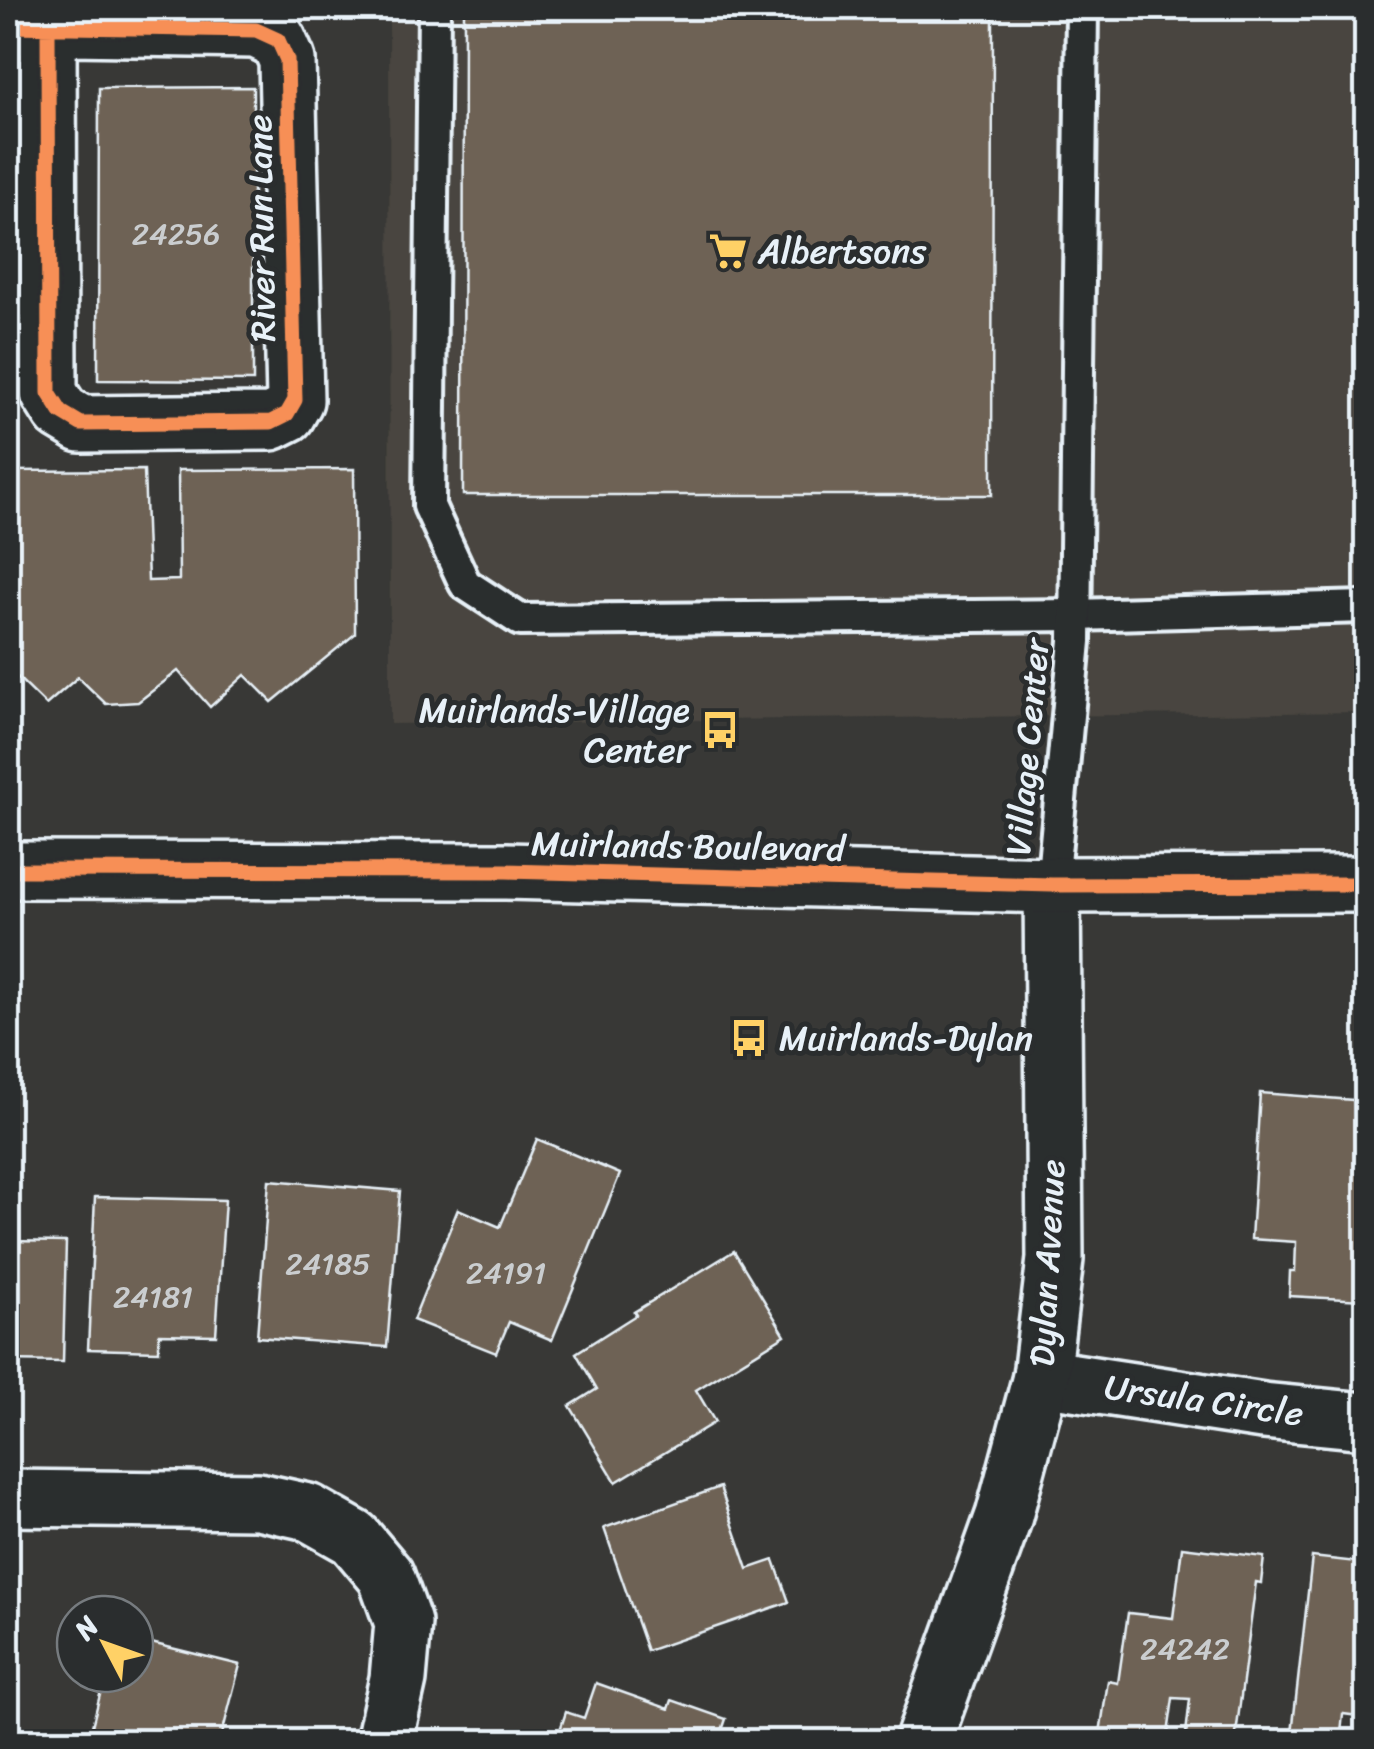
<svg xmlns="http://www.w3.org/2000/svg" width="1374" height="1749" font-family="Sriracha,sans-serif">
  <rect width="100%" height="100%" fill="#383836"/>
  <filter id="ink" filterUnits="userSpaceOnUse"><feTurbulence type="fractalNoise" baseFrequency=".01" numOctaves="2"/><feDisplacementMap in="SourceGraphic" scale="20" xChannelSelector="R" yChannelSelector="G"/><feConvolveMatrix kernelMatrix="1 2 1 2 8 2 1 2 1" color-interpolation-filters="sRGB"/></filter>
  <g filter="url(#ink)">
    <polygon fill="#48453f" points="389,8 1366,8 1366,712 390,724"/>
    <g fill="#6e6254" stroke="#e8f1f8" stroke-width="2.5">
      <polygon points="464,8 993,8 992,495 463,495"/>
      <polygon points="8,75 15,75 14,367 8,367"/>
      <polygon points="253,87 253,381 98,380 99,88"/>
      <polygon points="354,469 355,634 272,702 245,675 210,707 178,671 138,702 106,704 78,677 46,705 8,668 8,471 144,470 148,581 179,580 178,470"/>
      <polygon points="1260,1093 1366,1101 1366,1250 1363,1300 1289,1296 1290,1271 1295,1271 1296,1242 1251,1239"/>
      <polygon points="537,1139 620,1174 552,1340 509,1322 496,1353 413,1320 458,1209 500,1227"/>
      <polygon points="269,1180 400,1191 387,1347 257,1337"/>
      <polygon points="95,1197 225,1200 216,1335 159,1334 159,1351 88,1349"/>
      <polygon points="8,1241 66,1242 63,1362 8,1361"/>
      <polygon points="734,1251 785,1335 696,1390 715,1422 616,1482 570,1406 597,1389 576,1353 636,1315 634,1312"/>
      <polygon points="720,1487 748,1569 774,1560 789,1602 647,1651 604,1528"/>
      <polygon points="1182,1547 1264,1557 1261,1583 1256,1582 1235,1742 1185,1742 1190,1699 1173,1698 1167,1741 1100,1733 1108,1681 1118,1683 1128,1613 1173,1618"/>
      <polygon points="1312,1557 1366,1563 1366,1717 1343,1714 1340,1742 1291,1742"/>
      <polygon points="135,1639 240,1665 220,1742 88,1742 104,1679 80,1674 135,1674"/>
      <polygon points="596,1683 669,1709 672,1700 726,1719 718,1742 556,1742 566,1712 584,1718"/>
    </g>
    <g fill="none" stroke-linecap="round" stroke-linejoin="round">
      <g stroke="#e8f1f8" stroke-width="38">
        <g id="lane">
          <polyline points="434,8 429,506 465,584 520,620 1075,615 1366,607"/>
          <polyline points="1052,885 1075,641 1082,8"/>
        </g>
      </g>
      <g stroke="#e8f1f8" stroke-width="62">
        <g id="street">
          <polyline points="8,26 256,30 278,40 287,60 295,400 287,414 271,422 81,424 61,412 49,393 48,26"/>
          <polyline points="1041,1377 1263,1411 1366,1421"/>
          <polyline points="8,1498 258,1501 308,1512 354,1538 386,1576 403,1623 398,1679 384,1742"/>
          <polyline points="923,1742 1004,1516 1041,1377 1055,1259 1052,885"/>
        </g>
      </g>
      <g stroke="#e8f1f8" stroke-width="62">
        <polyline id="secondary" points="8,870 506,871 1052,885 1366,884"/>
      </g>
      <use href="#lane" stroke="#2a2d2e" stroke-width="30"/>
      <use href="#street" stroke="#2a2d2e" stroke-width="55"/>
      <use href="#secondary" stroke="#2a2d2e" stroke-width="55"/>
      <g stroke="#2a2d2e" stroke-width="21">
        <g id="cycleway">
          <polyline points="8,26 256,30 278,40 287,60 295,400 287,414 271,422 81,424 61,412 49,393 48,26"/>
          <polyline points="8,870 506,871 1052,885 1366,884"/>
        </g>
      </g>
      <use href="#cycleway" stroke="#f78f57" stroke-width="15"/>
    </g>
  </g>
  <defs>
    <g id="supermarket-bare" transform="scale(3)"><path d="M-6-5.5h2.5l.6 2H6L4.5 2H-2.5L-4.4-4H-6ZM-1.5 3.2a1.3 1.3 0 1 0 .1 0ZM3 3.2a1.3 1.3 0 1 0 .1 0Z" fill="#ffd166" stroke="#2a2d2e" stroke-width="2.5" paint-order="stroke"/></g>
    <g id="bus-bare" transform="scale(3)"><path d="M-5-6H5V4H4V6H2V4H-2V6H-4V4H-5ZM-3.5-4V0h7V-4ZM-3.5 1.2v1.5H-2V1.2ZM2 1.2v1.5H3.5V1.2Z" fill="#ffd166" stroke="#2a2d2e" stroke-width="2.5" paint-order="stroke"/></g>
  </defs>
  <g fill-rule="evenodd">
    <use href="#supermarket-bare" x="728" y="251"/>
    <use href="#bus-bare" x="720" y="730"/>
    <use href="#bus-bare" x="749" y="1038"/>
  </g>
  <g text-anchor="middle" stroke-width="10" stroke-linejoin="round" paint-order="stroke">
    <g font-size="30" fill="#cacdcf">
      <text x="176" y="244">24256</text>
      <text x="328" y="1274">24185</text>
      <text x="506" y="1283">24191</text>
      <text x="153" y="1307">24181</text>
      <text x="1185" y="1659">24242</text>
    </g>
    <g font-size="35" fill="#e8f1f8" stroke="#2a2d2e">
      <text transform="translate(261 228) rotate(-91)" y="12">River Run Lane</text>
      <text transform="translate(1027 747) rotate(-85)" y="12">Village Center</text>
      <text transform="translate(688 846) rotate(1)" y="12">Muirlands Boulevard</text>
      <text transform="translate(1047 1263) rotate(-87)" y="12">Dylan Avenue</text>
      <text transform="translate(1204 1400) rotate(8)" y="12">Ursula Circle</text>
    </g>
    <g font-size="35" fill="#e8f1f8" stroke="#2a2d2e" text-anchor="start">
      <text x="758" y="263">Albertsons</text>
      <text x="690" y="722" text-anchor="end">Muirlands-Village<tspan x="690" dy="40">Center</tspan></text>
      <text x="779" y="1050">Muirlands-Dylan</text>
    </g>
  </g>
  <rect width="1374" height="1749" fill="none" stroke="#2a2d2e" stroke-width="40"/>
  <rect x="20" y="20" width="1334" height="1709" fill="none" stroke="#e8f1f8" stroke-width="4" filter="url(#ink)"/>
  <g transform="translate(105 1644) rotate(311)"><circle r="48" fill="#2a2d2e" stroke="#767b7f" stroke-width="2.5"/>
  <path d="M0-8L18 38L0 25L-18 38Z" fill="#ffd166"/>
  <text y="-15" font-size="28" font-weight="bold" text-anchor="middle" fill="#e8f1f8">N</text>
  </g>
</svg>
